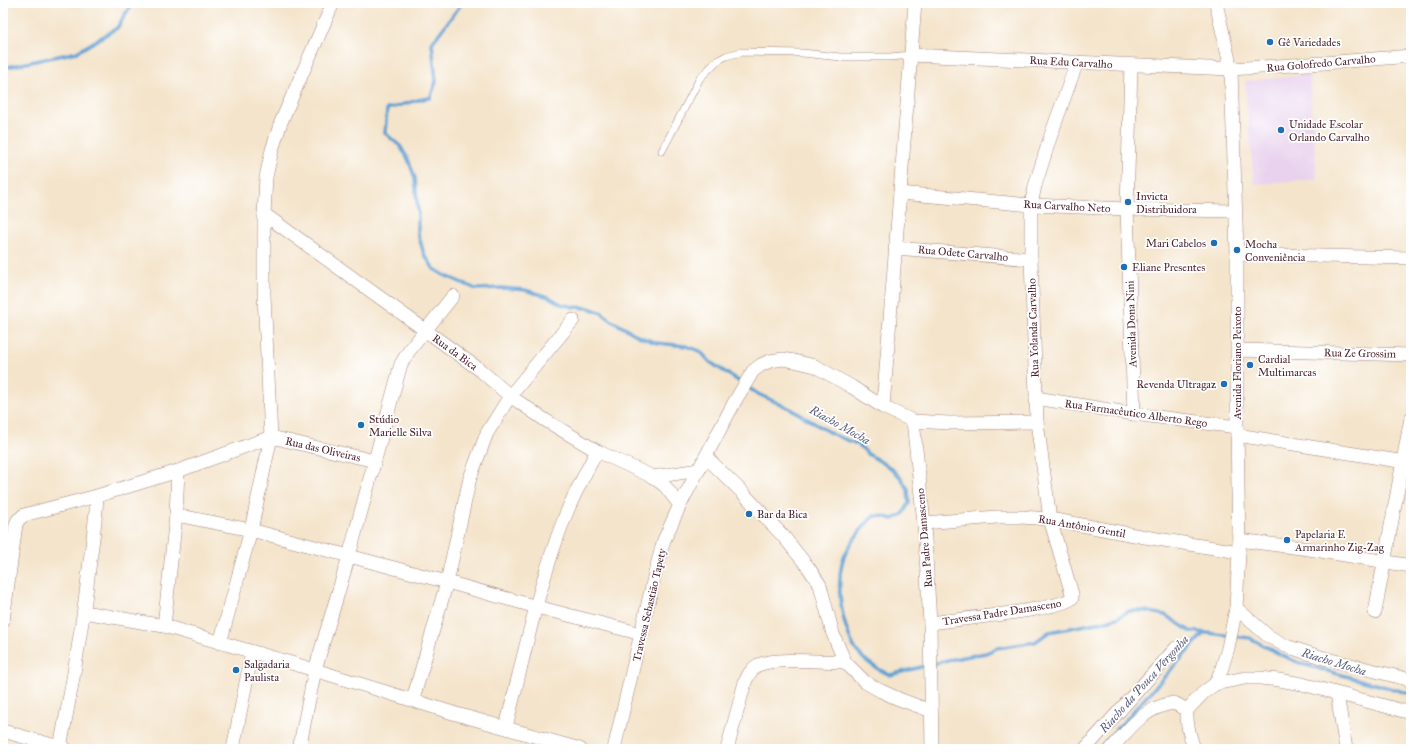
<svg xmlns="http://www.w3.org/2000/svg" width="1414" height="752" font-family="'IM FELL Great Primer',serif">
  <rect width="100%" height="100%" fill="#fff"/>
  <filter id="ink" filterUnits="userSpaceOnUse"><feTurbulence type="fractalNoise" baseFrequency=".025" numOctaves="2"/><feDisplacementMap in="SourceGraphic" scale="8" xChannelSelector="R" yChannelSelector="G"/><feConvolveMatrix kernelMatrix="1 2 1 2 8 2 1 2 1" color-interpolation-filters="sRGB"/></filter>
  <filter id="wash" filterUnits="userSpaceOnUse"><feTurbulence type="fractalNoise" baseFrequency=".012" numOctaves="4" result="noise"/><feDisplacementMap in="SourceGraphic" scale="16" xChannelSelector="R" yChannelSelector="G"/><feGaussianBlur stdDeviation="0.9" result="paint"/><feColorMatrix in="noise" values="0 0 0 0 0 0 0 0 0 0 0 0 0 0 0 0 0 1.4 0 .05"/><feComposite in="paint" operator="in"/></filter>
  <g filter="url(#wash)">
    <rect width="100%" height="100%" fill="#f4e4cb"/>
    <polygon fill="#e8d2ee" points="1309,75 1317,179 1254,184 1245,81"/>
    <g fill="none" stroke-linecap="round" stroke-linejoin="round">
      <g stroke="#62a1d4" stroke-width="3.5">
        <path d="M462,3L432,43L436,82L430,98C415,99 402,106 387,109L385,133L400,146L408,159L415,178L418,212V234L424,254L434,269L444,275L476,289L503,288L525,290L549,297L561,304L574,307L589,308L602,313L612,321L640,337L657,343L686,346L700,351L710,362L758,394L791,409L832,434L859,445L868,454L891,468L901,478L908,489L909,503L903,514L893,519L881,516H874C863,526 845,549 842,563C836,588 842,624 854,647C861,659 877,669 890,675L948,660L986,653L997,648L1035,642L1049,632L1102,622L1117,618L1129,611H1146L1165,615L1190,631L1250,638L1283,656L1302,664L1411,694"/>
        <polyline points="3,68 77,52 117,28 132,3"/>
        <polyline points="1099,749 1204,633"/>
      </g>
    </g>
  </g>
  <g filter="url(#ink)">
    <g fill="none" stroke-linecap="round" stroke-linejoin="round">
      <g stroke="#9f827b" stroke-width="8">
        <polyline id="service" points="662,151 700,78 717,61 726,56 741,52 802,53 840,57 890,57 911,55"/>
      </g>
      <g stroke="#9f827b" stroke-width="14">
        <g id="minor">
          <polyline points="911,55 1231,69 1324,63 1411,56"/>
          <polyline points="1131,65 1127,209 1134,414"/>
          <polyline points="900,193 1031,205 1127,209 1235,211"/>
          <polyline points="264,214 296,237 425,330 480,370 510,396 545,420 597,451 653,477 664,485 680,505"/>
          <polyline points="895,248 1031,259"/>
          <polyline points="1237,254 1411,258"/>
          <polyline points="1238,350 1411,355"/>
          <polyline points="1036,398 1134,414 1237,427"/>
          <polyline points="883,407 915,3"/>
          <polyline points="913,421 924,523 930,623 932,749"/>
          <polyline points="1237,435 1411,463"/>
          <polyline points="706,457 741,491 784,537 808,567 820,585 833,634 845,662 865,682 881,691 899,699 931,711"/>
          <polyline points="653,477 699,470"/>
          <polyline points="176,515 251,530 447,582 537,607 642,634"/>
          <polyline points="924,523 997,517 1021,517 1050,519 1145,537 1239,552"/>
          <polyline points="1239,540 1309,549 1411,566"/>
          <polyline points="1236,608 1268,636 1286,646 1327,659 1411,680"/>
          <polyline points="84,612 164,626 315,670 453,713 580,749"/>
          <polyline points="1375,612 1411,418"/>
          <polyline points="3,621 16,524 18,520 24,515 97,496 178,471 271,437 375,461"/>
          <path d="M930,623C952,620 1061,610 1072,598V594L1050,519L1037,422L1031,259V205L1035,186L1051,135L1077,62"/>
          <polyline points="164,626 176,515 178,471"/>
          <polyline points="220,643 251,530 271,437 264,295 264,214 266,177 272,150 281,122 333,3"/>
          <polyline points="1215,684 1245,678 1260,678 1279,680 1302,684 1411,713"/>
          <polyline points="1337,694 1346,749"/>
          <polyline points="413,699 447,582 470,478 487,433 510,396 573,320"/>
          <polyline points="1187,710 1203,693 1215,684 1221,671 1228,648 1236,608 1239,552 1237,427 1237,254 1231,69 1216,3"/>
          <path d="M1187,710C1186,723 1190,736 1194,749"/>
          <path d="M506,727C524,656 539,582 566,514C575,492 586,472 597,451"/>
          <polyline points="3,731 66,749"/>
          <path d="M60,747C72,688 82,629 89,569C92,545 96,520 97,496"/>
          <polyline points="233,749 252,652"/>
          <polyline points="299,749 315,670 349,556 401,364 409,351 453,296"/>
          <polyline points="614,749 656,569 664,540 680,505 735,401 753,371 761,365 770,361 783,359 794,361 815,366 852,387 883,407 913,421 949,423 1037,422"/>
          <path d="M727,749L745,682C748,675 751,669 758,665C777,657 823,662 845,662"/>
          <polyline points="1085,749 1176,648"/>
          <path d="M1111,749C1130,728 1144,707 1174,703L1187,710"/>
        </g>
      </g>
      <use href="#service" stroke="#fff" stroke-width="7"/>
      <use href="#minor" stroke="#fff" stroke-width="13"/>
    </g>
  </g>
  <g fill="#1f6fb2" stroke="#fff" stroke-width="1.5">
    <circle cx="1270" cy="42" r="4"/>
    <circle cx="1281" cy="130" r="4"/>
    <circle cx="1128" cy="202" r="4"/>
    <circle cx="1214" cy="243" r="4"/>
    <circle cx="1237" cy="250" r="4"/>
    <circle cx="1124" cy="267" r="4"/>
    <circle cx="1250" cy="365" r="4"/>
    <circle cx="1224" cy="384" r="4"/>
    <circle cx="361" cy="425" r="4"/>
    <circle cx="749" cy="514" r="4"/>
    <circle cx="1287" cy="540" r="4"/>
    <circle cx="236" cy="670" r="4"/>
  </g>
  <g text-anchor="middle" stroke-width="3.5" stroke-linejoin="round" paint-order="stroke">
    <g font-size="11" fill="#4a1f2b" stroke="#fff" text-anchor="start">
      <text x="1278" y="46">Gê Variedades</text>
      <text x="1289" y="128">Unidade Escolar<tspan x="1289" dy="13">Orlando Carvalho</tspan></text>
      <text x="1136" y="200">Invicta<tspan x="1136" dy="13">Distribuidora</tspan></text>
      <text x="1206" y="247" text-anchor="end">Mari Cabelos</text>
      <text x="1245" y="248">Mocha<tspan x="1245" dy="13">Conveniência</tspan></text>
      <text x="1132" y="271">Eliane Presentes</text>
      <text x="1258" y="363">Cardial<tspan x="1258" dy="13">Multimarcas</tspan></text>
      <text x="1216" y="388" text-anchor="end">Revenda Ultragaz</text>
      <text x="369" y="423">Stúdio<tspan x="369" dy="13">Marielle Silva</tspan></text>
      <text x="757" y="518">Bar da Bica</text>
      <text x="1295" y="538">Papelaria E<tspan x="1295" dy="13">Armarinho Zig-Zag</tspan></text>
      <text x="244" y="668">Salgadaria<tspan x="244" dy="13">Paulista</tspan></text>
    </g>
    <g font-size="11" fill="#4a1f2b" stroke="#fff">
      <text transform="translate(1071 62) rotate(3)" y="4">Rua Edu Carvalho</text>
      <text transform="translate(1321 63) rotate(-5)" y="4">Rua Golofredo Carvalho</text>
      <text transform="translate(1067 206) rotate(3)" y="4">Rua Carvalho Neto</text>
      <text transform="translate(963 253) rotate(5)" y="4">Rua Odete Carvalho</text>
      <text transform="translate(1131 324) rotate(-92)" y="4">Avenida Dona Nini</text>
      <text transform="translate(1033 328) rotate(-92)" y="4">Rua Yolanda Carvalho</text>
      <text transform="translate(455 352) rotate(36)" y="4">Rua da Bica</text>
      <text transform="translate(1360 353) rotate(1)" y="4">Rua Ze Grossim</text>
      <text transform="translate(1237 363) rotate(-90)" y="4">Avenida Floriano Peixoto</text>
      <text transform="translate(1136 413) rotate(8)" y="4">Rua Farmacêutico Alberto Rego</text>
      <text transform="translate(323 449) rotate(13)" y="4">Rua das Oliveiras</text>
      <text transform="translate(1082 526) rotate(10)" y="4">Rua Antônio Gentil</text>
      <text transform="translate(924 538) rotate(-95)" y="4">Rua Padre Damasceno</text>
      <text transform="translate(649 605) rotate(-77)" y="4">Travessa Sebastião Tapety</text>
      <text transform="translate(1002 612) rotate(-9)" y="4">Travessa Padre Damasceno</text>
    </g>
    <g font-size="12" font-style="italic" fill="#555a77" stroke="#fff">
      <text transform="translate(840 425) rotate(29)" y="4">Riacho Mocha</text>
      <text transform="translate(1334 662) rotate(17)" y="4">Riacho Mocha</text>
      <text transform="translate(1144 684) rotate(-48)" y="4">Riacho da Pouca Vergonha</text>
    </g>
  </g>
  <rect width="1414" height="752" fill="none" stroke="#fff" stroke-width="16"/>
</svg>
